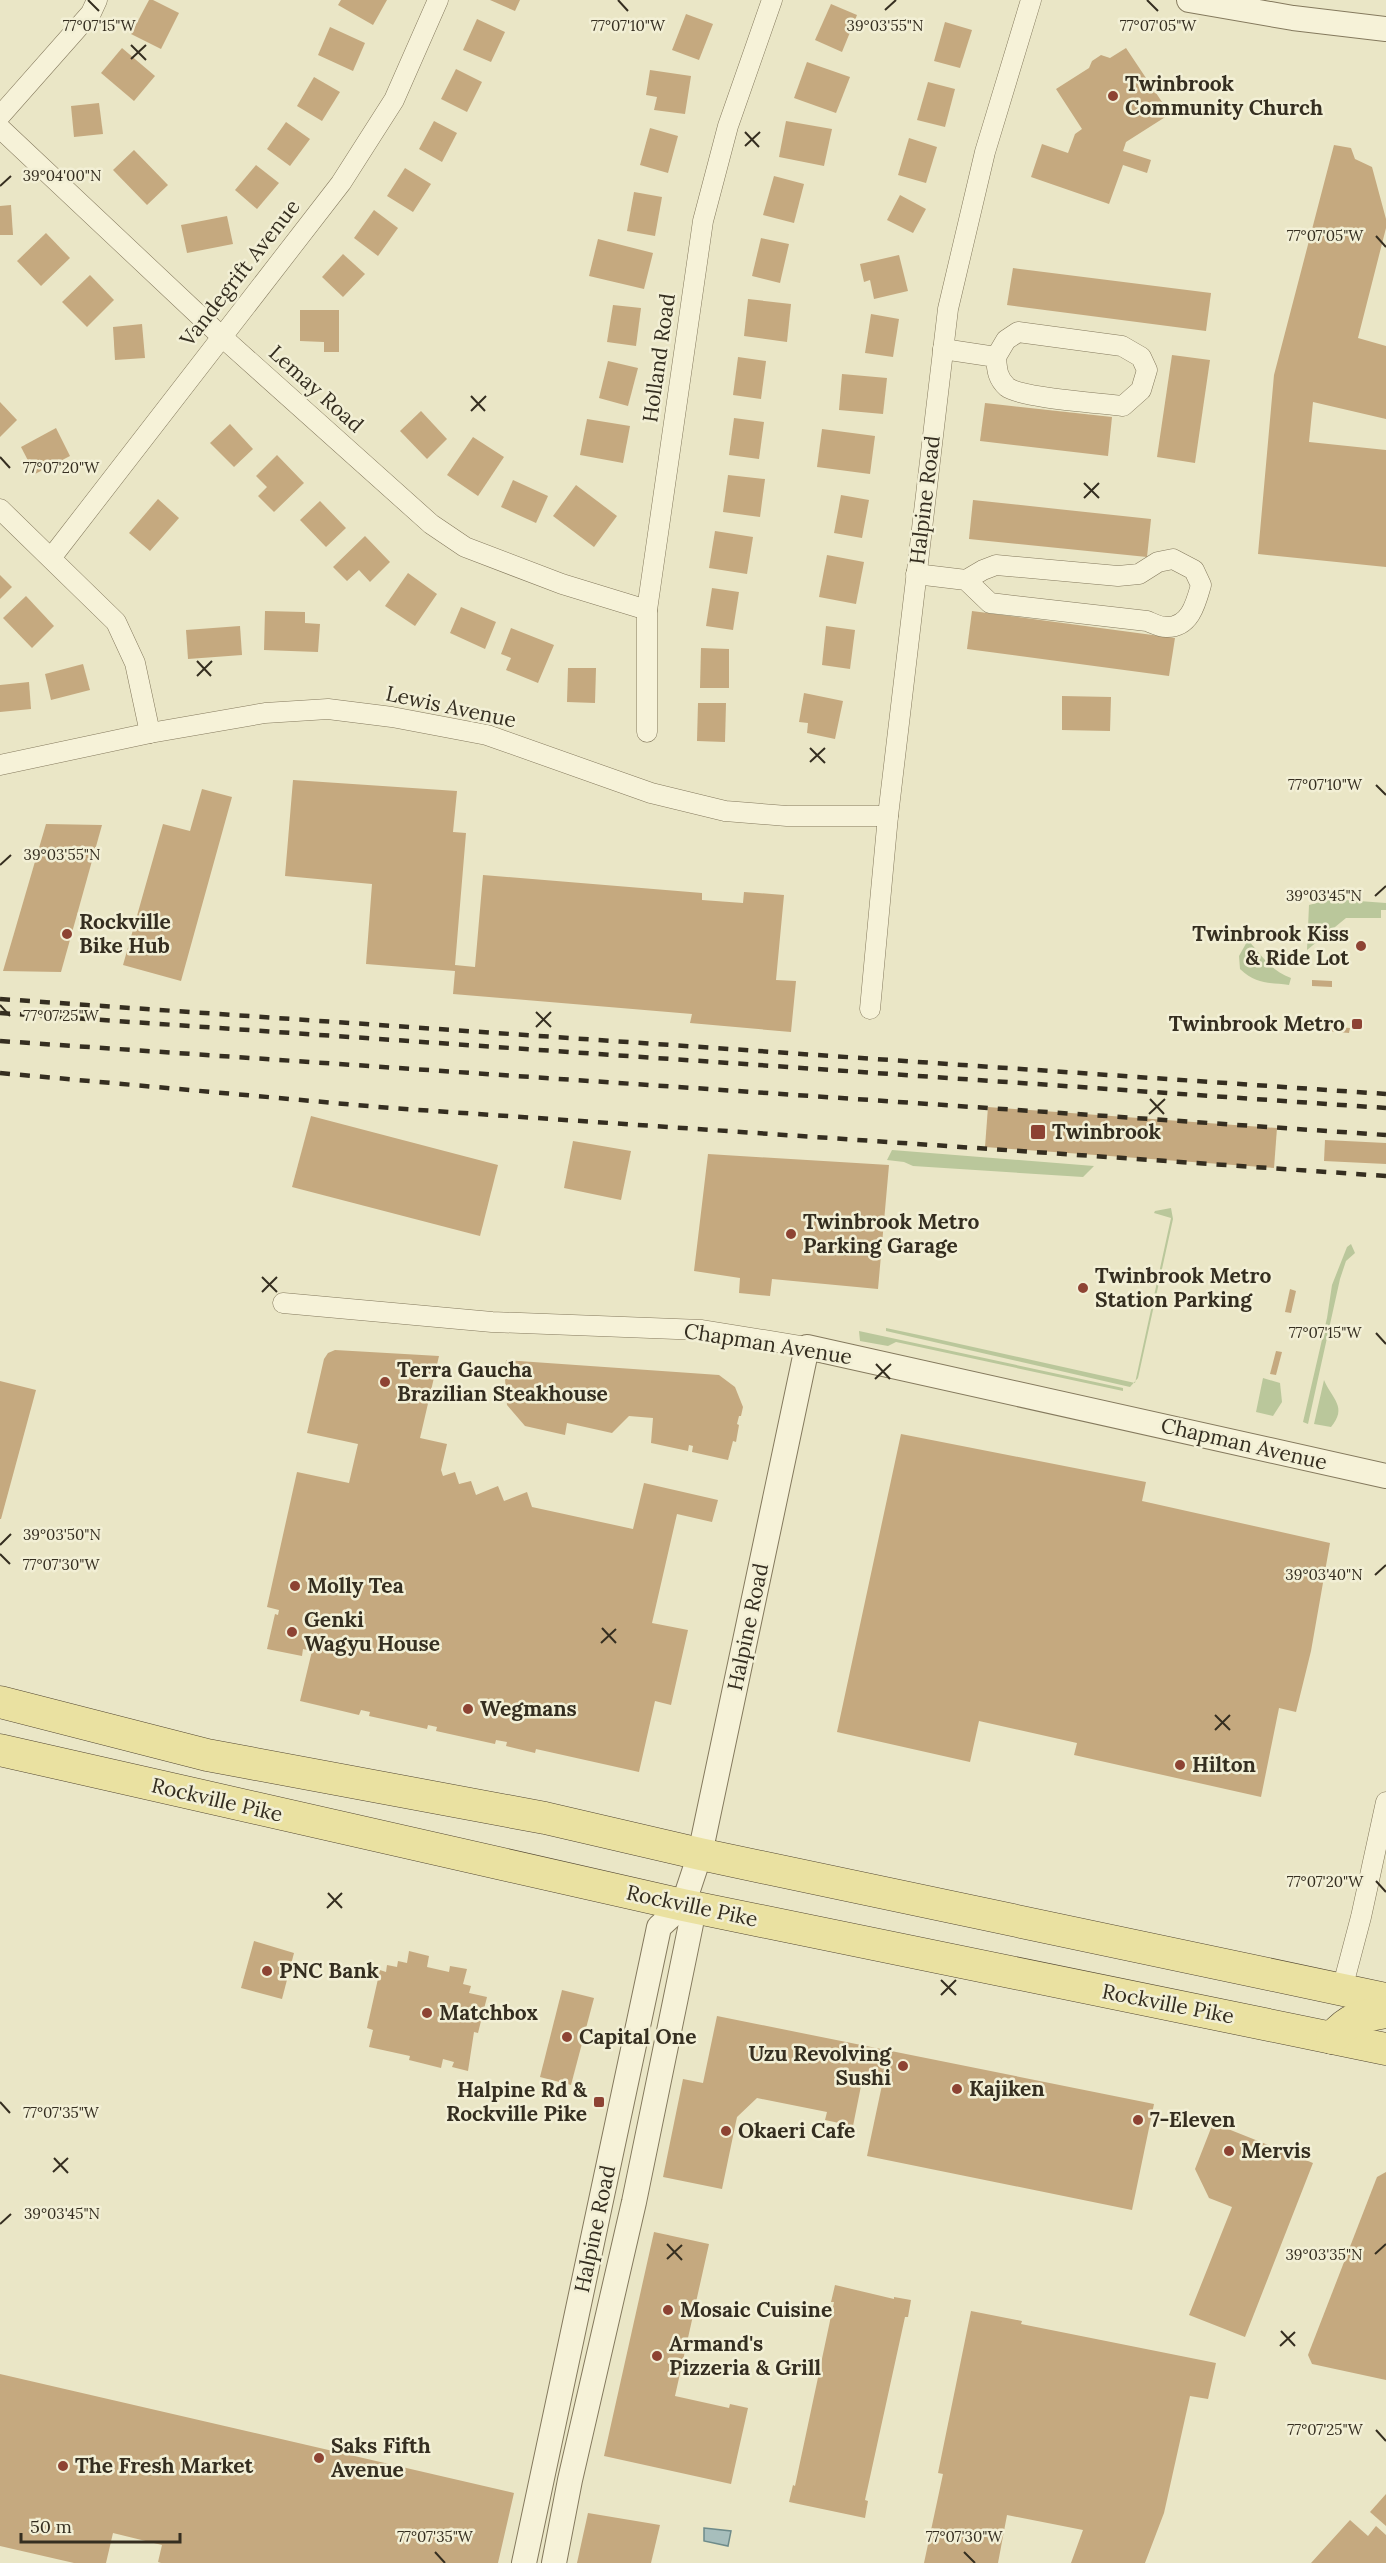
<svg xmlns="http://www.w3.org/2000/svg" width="1386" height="2563" font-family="Lora,serif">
  <rect width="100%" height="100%" fill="#eae6c6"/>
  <g fill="#bac79b">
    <polygon points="1332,899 1386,903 1386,910 1381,910 1381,918 1346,918 1307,950 1309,905"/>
    <path d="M1248,940C1261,955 1272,972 1291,978L1289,985C1268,982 1257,985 1240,969L1239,956Z"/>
    <polygon points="892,1150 1094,1166 1083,1177 913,1166 904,1162 887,1160"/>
    <polygon points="1171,1208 1173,1219 1138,1378 1130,1387 886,1331 886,1328 919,1335 1135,1383 1171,1218 1154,1213 1155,1211"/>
    <polygon points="1351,1244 1355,1253 1346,1261 1340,1279 1308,1424 1303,1422 1327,1318 1332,1285 1347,1247"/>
    <polygon points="859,1331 1123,1388 1123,1391 896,1342 888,1346 860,1341"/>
    <polygon points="1263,1378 1280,1383 1282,1402 1273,1416 1256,1412"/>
    <path d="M1324,1380C1332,1399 1348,1407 1331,1427L1314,1424Z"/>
  </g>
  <polygon fill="#a7bebc" stroke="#6e8b8a" stroke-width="1.5" points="704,2528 731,2531 728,2546 704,2541"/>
  <g fill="#c5a97f">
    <polygon points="149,0 153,0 179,13 161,49 131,34"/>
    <polygon points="341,0 387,0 373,25 338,5"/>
    <polygon points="490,0 520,0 515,11"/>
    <polygon points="831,4 857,15 842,52 815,40"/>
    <polygon points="686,14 713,24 699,60 672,50"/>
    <polygon points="477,19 505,32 491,62 463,50"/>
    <polygon points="945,22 972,30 960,68 934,61"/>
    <polygon points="330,27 365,43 353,71 318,55"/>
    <polygon points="122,48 155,76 134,101 101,73"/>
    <polygon points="1126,48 1170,114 1126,142 1123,151 1151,160 1147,173 1123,165 1109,204 1031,177 1042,144 1068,153 1075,134 1082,129 1056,89 1089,68 1092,61 1101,55 1110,58"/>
    <polygon points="807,62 850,77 836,113 794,98"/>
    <polygon points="456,69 482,82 467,112 441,99"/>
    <polygon points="650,70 691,76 685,114 654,110 657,97 646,95"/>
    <polygon points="314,77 340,92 322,121 297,106"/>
    <polygon points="928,82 955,89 945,127 917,120"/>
    <polygon points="99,103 103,134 74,137 71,106"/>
    <polygon points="434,121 457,133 442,162 419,149"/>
    <polygon points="786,121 832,129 824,166 779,157"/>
    <polygon points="286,122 310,139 290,166 267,149"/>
    <polygon points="650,128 678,136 668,173 640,165"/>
    <polygon points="909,138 937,147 926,183 898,175"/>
    <polygon points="1334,145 1351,148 1355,159 1372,167 1386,219 1386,228 1358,338 1386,346 1386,419 1313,402 1309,442 1386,450 1386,567 1258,554 1274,375"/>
    <polygon points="134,150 168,185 147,205 113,170"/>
    <polygon points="256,165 279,183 257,209 235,190"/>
    <polygon points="405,168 431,184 413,212 387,196"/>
    <polygon points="774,176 804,184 794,223 763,215"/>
    <polygon points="634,192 662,197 655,236 627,231"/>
    <polygon points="900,195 926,209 913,233 887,220"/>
    <polygon points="11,205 13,235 0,235 0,206"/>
    <polygon points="374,210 398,228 378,256 354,238"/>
    <polygon points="227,216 233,244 187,253 181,225"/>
    <polygon points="46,233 70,258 41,286 17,261"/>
    <polygon points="761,238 789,244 780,283 752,276"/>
    <polygon points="598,239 653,253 644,289 589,276"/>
    <polygon points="343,254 365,274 343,297 322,277"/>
    <polygon points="899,255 908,291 874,299 870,280 864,282 860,264"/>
    <polygon points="1013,268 1211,293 1206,331 1007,305"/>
    <polygon points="90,275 114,300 87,327 62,302"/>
    <polygon points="748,299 791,304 787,342 744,336"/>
    <polygon points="613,305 641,308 636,346 607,342"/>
    <polygon points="300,310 339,310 339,352 324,352 324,342 300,341"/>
    <polygon points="871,314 899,319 893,357 865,353"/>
    <polygon points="142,324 145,358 115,360 113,327"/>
    <polygon points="1172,355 1210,360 1195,463 1157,457"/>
    <polygon points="738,357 766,361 761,399 733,395"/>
    <polygon points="608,361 638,368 628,406 599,398"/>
    <polygon points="842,374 887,378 883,414 839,410"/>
    <polygon points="0,402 17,420 0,437"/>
    <polygon points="985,403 1112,417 1108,456 980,441"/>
    <polygon points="421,411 447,439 427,459 400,431"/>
    <polygon points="734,418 764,422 759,459 729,455"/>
    <polygon points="587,419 630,426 623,463 580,455"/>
    <polygon points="230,424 253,449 234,467 210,443"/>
    <polygon points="56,428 70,456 35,474 21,447"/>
    <polygon points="822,429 875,436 870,474 817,467"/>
    <polygon points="473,437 504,457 478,496 447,475"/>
    <polygon points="277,455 304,483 274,512 258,496 267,487 256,476"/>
    <polygon points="728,475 765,479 760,517 723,512"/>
    <polygon points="513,480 548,496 536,523 501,507"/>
    <polygon points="576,485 617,516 594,547 553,516"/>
    <polygon points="841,495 869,500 862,538 834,533"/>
    <polygon points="158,499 179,518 150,551 129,533"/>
    <polygon points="973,500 1151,519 1147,557 969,539"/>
    <polygon points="320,501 346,528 326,547 300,520"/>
    <polygon points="715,531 753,537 747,574 709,568"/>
    <polygon points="365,536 390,562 370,582 359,570 347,581 333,567"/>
    <polygon points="827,555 864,562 856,604 819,597"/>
    <polygon points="408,573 437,594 415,626 385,606"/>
    <polygon points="0,575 12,587 0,599"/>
    <polygon points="712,588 739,592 733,630 706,626"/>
    <polygon points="26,596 54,626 32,648 3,618"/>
    <polygon points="461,607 496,622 485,649 450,633"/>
    <polygon points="265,611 305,612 305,623 320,624 318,652 264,650"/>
    <polygon points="972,611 1175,638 1169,676 967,649"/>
    <polygon points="240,626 242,655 188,659 186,630"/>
    <polygon points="826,626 855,630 850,669 822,665"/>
    <polygon points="511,628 554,645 538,683 506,670 511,658 501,654"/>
    <polygon points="701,648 729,649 729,688 700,688"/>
    <polygon points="83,664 90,690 51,700 45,674"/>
    <polygon points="568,668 596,668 595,703 567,702"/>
    <polygon points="29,682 31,709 0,712 0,685"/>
    <polygon points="804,693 843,701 835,739 807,733 808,723 799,722"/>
    <polygon points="1062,696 1111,697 1110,731 1062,730"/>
    <polygon points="698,703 726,703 725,742 697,741"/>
    <polygon points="293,780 457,791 453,832 466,833 455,965 475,967 483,875 702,893 702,900 743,903 744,892 784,895 776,980 796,981 791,1032 690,1023 692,1014 453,994 455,971 366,964 372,884 285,876"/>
    <polygon points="202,789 232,797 181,981 123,965 163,824 190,831"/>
    <polygon points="46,824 102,825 61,972 3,971"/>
    <polygon points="1312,980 1332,981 1332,987 1312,986"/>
    <polygon points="1327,1026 1350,1028 1349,1033 1327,1031"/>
    <polygon points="988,1107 1277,1128 1274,1168 985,1147"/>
    <polygon points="311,1116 498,1165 480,1236 292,1187"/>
    <polygon points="1325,1140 1386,1143 1386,1164 1324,1161"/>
    <polygon points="573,1141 631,1151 621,1200 564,1188"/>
    <polygon points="708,1154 889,1165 878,1289 772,1279 770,1296 739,1293 740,1278 694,1271"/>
    <polygon points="1290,1289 1296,1291 1291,1313 1285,1312"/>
    <polygon points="335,1350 439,1356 420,1438 447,1444 441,1470 443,1476 455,1472 459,1484 471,1481 476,1495 498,1486 504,1501 527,1492 532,1507 633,1529 644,1483 718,1500 712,1522 677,1514 652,1623 688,1630 671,1705 655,1701 639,1772 536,1749 535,1753 506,1746 507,1742 496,1740 495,1744 436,1731 437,1727 428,1725 427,1729 369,1716 370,1712 361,1710 359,1715 300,1701 312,1651 303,1649 302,1656 267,1649 275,1614 278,1615 279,1610 267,1607 297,1472 349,1483 358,1444 307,1433 324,1359 328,1353"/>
    <polygon points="1276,1351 1282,1352 1276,1375 1270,1374"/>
    <polygon points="506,1360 719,1375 735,1387 743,1407 741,1416 739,1416 737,1424 739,1425 736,1442 733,1441 728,1460 692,1452 693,1446 689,1445 688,1451 651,1443 653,1418 629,1416 612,1433 567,1423 565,1435 525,1426 507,1405 505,1379"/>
    <polygon points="0,1381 36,1390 1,1519 0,1519"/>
    <polygon points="901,1434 1146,1482 1142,1501 1330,1543 1311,1651 1296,1712 1279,1708 1261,1797 1074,1755 1077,1743 979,1721 970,1762 837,1732"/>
    <polygon points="254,1941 294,1953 282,1999 241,1988"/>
    <polygon points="409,1951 429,1956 427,1967 449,1972 450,1966 467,1969 463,1984 471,1986 469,1993 487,1997 478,2033 474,2032 468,2071 452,2067 454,2062 443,2059 441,2068 409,2060 410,2056 369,2047 373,2030 367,2028 380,1970 386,1972 387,1965 397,1967 398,1961 407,1963"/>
    <polygon points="562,1990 594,1998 571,2085 540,2077"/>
    <polygon points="717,2016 1154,2104 1132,2210 867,2156 882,2085 862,2081 853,2126 825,2120 827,2112 757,2098 737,2117 722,2189 663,2177 683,2079 703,2083"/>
    <polygon points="1213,2123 1313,2163 1245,2337 1189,2315 1232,2207 1209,2198 1195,2169"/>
    <polygon points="1386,2172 1386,2380 1312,2364 1308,2355 1377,2177"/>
    <polygon points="654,2232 709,2244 675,2396 729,2408 730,2404 748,2408 731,2484 604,2456"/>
    <polygon points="835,2285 894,2299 894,2297 911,2300 908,2317 905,2317 865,2500 868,2501 865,2518 789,2502 793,2485 795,2486 834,2302 831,2302"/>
    <polygon points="971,2311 1022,2321 1021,2324 1216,2363 1208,2399 1190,2396 1164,2513 1145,2563 1071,2563 1083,2530 1007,2515 998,2563 924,2563 943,2474 938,2473"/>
    <polygon points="0,2374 514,2493 498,2563 161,2563 158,2562 162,2545 113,2533 106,2563 74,2563 0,2546"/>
    <polygon points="1386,2494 1386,2526 1370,2512"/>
    <polygon points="588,2513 660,2525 651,2563 577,2563"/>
    <polygon points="1350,2520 1368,2536 1376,2526 1386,2535 1386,2563 1311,2563"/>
  </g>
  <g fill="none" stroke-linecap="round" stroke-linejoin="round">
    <g stroke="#84795d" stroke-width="21">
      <g id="minor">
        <polyline points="0,116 91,13 97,0"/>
        <polyline points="0,128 221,336 431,524 465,547 562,584 647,610"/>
        <path d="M943,349L996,357C997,369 997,378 1007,387C1021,398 1101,403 1123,406L1141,390L1147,370L1141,357L1122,346L1018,332L1006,340L996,357"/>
        <polyline points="0,509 116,622 135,663 150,733"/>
        <polyline points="51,558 341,183 394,100 438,0"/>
        <path d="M916,574L966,580L990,603L1147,621C1152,623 1160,627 1166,627C1190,628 1196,603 1201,585L1194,570L1173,559L1158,562L1139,574L1118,576L996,565L983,570L966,580"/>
        <polyline points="647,732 647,610 703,221 728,126 772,0"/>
        <polyline points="0,765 150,733 265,713 328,709 392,717 487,735 651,793 725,811 787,816 888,816"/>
        <polyline points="870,1009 888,816 948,309 985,152 1031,0"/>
        <polyline points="283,1303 492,1322 702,1330 807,1347"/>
        <polyline points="1342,1989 1361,1917 1386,1802"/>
      </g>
    </g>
    <g stroke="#84795d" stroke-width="26">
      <g id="tertiary">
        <polyline points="1189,0 1293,18 1386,29"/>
        <polyline points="524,2563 658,1932 659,1927 683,1905 700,1854 807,1347 1386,1476"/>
        <polyline points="554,2563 570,2480 634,2202 691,1924 683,1905"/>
      </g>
    </g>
    <g stroke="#524631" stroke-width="33">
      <g id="primary">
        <polyline points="0,1702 207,1755 545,1818 700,1854 1386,1999"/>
        <polyline points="0,1750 683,1905 1386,2049"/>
        <path d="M1332,2038C1349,2018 1361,2016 1386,2012"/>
      </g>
    </g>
    <use href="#minor" stroke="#f6f2d8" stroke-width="20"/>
    <use href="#tertiary" stroke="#f6f2d8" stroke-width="24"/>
    <use href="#primary" stroke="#eae1a1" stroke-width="32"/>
    <g stroke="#352e20" stroke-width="4.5" stroke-dasharray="10 10" stroke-linecap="butt">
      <polyline points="0,999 1386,1094"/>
      <polyline points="0,1013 1386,1108"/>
      <polyline points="0,1041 1386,1135"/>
      <polyline points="0,1073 390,1108 1386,1176"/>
    </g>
  </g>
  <path fill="none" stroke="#352e20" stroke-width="2" d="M88,0L99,11M618,0L628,11M1147,0L1158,11M885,10L896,0M131,45L146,60M131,59L146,45M745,132L759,147M745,146L760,132M0,186L11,176M1376,236L1386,247M471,396L485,411M471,411L486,396M0,457L10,468M1084,483L1099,498M1084,498L1099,483M197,661L211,676M197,676L212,661M810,748L825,763M810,762L825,748M1376,785L1386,795M0,865L11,855M1375,896L1386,886M0,1005L10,1016M536,1012L551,1027M536,1027L551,1012M1150,1099L1164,1114M1149,1114L1165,1099M262,1277L277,1292M262,1292L277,1277M1376,1333L1386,1344M876,1364L890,1379M875,1379L891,1364M0,1545L11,1534M0,1554L10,1564M1375,1575L1386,1565M602,1628L616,1643M601,1643L616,1629M1215,1715L1230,1730M1215,1730L1230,1715M1376,1881L1386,1892M328,1893L342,1908M327,1908L342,1893M941,1980L956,1995M941,1995L956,1980M0,2102L10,2113M54,2158L68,2173M53,2172L68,2158M0,2224L11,2214M667,2244L682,2260M1375,2254L1386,2244M667,2259L682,2245M1281,2331L1295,2346M1280,2346L1295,2332M1376,2430L1386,2441M435,2552L445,2563M964,2552L975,2563"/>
  <g fill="#8d4333" stroke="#f2efd5" stroke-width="2">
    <circle cx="1113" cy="96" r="6"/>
    <circle cx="67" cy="934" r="6"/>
    <circle cx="1361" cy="946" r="6"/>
    <rect x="1351" y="1018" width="12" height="12" rx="3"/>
    <rect x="1030" y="1124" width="16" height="16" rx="3"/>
    <circle cx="791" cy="1234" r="6"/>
    <circle cx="1083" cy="1288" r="6"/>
    <circle cx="385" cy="1382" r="6"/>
    <circle cx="295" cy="1586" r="6"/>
    <circle cx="292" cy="1632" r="6"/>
    <circle cx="468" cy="1709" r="6"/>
    <circle cx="1180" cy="1765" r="6"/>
    <circle cx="267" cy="1971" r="6"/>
    <circle cx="427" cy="2013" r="6"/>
    <circle cx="567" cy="2037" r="6"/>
    <circle cx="903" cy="2066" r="6"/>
    <circle cx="957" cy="2089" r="6"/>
    <rect x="593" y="2096" width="12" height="12" rx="3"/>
    <circle cx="1138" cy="2120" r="6"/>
    <circle cx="726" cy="2131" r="6"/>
    <circle cx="1229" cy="2151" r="6"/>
    <circle cx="668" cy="2310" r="6"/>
    <circle cx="657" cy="2356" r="6"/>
    <circle cx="319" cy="2458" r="6"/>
    <circle cx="63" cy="2466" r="6"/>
  </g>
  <g text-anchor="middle" stroke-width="5" stroke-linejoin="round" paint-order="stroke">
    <g font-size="21" font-weight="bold" fill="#352e20" stroke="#f2efd5" text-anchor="start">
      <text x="1125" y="91">Twinbrook<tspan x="1125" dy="24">Community Church</tspan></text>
      <text x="79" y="929">Rockville<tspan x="79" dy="24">Bike Hub</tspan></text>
      <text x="1349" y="941" text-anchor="end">Twinbrook Kiss<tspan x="1349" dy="24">&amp; Ride Lot</tspan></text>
      <text x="1345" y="1031" text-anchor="end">Twinbrook Metro</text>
      <text x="1052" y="1139">Twinbrook</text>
      <text x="803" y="1229">Twinbrook Metro<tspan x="803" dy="24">Parking Garage</tspan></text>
      <text x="1095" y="1283">Twinbrook Metro<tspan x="1095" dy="24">Station Parking</tspan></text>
      <text x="397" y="1377">Terra Gaucha<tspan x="397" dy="24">Brazilian Steakhouse</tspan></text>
      <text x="307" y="1593">Molly Tea</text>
      <text x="304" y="1627">Genki<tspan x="304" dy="24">Wagyu House</tspan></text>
      <text x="480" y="1716">Wegmans</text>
      <text x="1192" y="1772">Hilton</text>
      <text x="279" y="1978">PNC Bank</text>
      <text x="439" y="2020">Matchbox</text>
      <text x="579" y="2044">Capital One</text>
      <text x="891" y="2061" text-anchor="end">Uzu Revolving<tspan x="891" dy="24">Sushi</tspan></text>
      <text x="969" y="2096">Kajiken</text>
      <text x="587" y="2097" text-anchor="end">Halpine Rd &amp;<tspan x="587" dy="24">Rockville Pike</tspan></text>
      <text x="1150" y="2127">7-Eleven</text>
      <text x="738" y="2138">Okaeri Cafe</text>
      <text x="1241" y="2158">Mervis</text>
      <text x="680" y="2317">Mosaic Cuisine</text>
      <text x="669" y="2351">Armand's<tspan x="669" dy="24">Pizzeria &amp; Grill</tspan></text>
      <text x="331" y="2453">Saks Fifth<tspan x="331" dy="24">Avenue</tspan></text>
      <text x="75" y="2473">The Fresh Market</text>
    </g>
    <g font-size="21" fill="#352e20" stroke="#f2efd5">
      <text transform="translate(240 273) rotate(-52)" y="7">Vandegrift Avenue</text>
      <text transform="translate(659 358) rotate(-82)" y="7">Holland Road</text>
      <text transform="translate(316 389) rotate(42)" y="7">Lemay Road</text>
      <text transform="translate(925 500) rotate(-83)" y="7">Halpine Road</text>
      <text transform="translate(451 707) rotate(12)" y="7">Lewis Avenue</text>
      <text transform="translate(768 1344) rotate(9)" y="7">Chapman Avenue</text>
      <text transform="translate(1244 1444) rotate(13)" y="7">Chapman Avenue</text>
      <text transform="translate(748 1627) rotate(-78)" y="7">Halpine Road</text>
      <text transform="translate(217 1800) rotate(13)" y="7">Rockville Pike</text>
      <text transform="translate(692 1906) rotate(12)" y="7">Rockville Pike</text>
      <text transform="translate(1168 2004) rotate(11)" y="7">Rockville Pike</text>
      <text transform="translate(595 2229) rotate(-78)" y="7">Halpine Road</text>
    </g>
  </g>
  <g font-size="15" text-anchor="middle" fill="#352e20" stroke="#f2efd5" stroke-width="5" stroke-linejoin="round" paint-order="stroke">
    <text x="885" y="31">39°03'55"N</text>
    <text x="99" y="31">77°07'15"W</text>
    <text x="628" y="31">77°07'10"W</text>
    <text x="1158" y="31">77°07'05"W</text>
    <text x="62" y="181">39°04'00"N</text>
    <text x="1325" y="241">77°07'05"W</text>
    <text x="61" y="473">77°07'20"W</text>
    <text x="1325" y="790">77°07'10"W</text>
    <text x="62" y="860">39°03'55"N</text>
    <text x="1324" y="901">39°03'45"N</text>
    <text x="61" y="1021">77°07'25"W</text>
    <text x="1325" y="1338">77°07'15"W</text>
    <text x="62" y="1540">39°03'50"N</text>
    <text x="61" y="1570">77°07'30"W</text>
    <text x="1324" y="1580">39°03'40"N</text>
    <text x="1325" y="1887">77°07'20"W</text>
    <text x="61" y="2118">77°07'35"W</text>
    <text x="62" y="2219">39°03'45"N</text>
    <text x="1324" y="2260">39°03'35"N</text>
    <text x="1325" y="2435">77°07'25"W</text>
    <text x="435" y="2542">77°07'35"W</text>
    <text x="964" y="2542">77°07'30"W</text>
  </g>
  <path d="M21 2533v9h159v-9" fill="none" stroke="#352e20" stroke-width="3"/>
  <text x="30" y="2533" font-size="18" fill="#352e20" stroke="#f2efd5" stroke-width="4.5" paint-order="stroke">50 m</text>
</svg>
